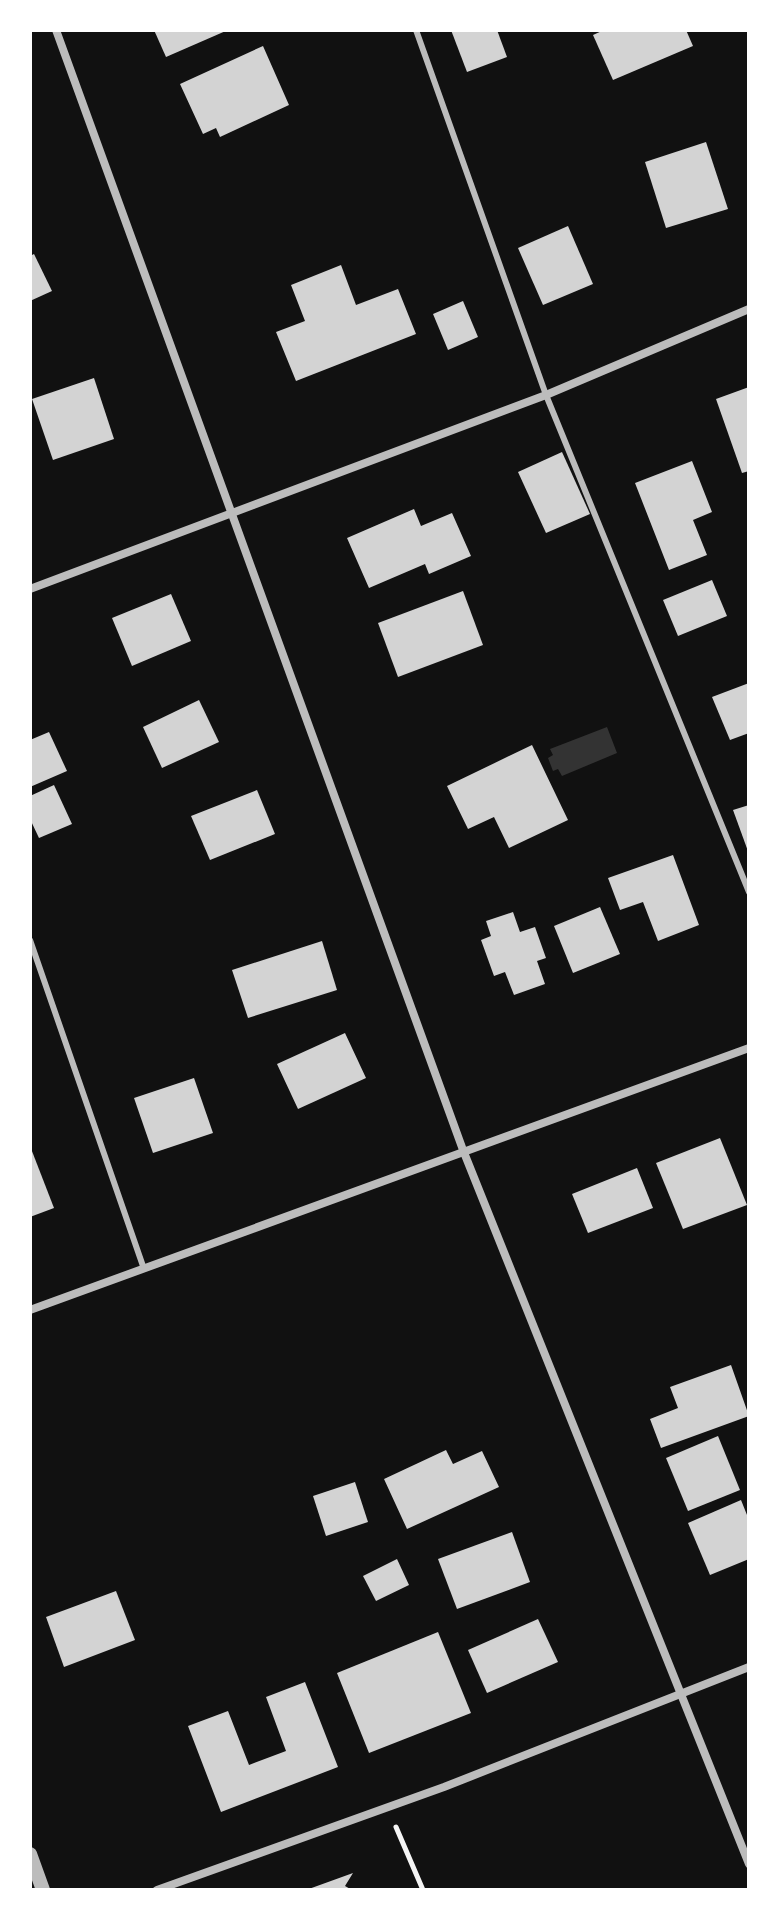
<svg xmlns="http://www.w3.org/2000/svg" width="779" height="1920" font-family="'Asap Condensed',sans-serif">
  <rect width="100%" height="100%" fill="#111"/>
  <polygon fill="#333" points="607,727 617,753 562,776 558,769 553,771 548,758 553,755 550,749"/>
  <g fill="#d3d3d3">
    <polygon points="154,30 228,30 166,57"/>
    <polygon points="451,30 497,30 507,57 467,72"/>
    <polygon points="604,30 686,30 693,46 613,80 593,35"/>
    <polygon points="263,46 289,105 220,137 216,128 203,134 180,84"/>
    <polygon points="706,142 728,209 666,228 645,162"/>
    <polygon points="568,226 593,284 543,305 518,248"/>
    <polygon points="34,254 52,291 30,301 30,256"/>
    <polygon points="341,265 356,305 398,289 416,334 296,381 276,332 305,321 291,285"/>
    <polygon points="463,301 478,337 448,350 433,314"/>
    <polygon points="94,378 114,439 53,460 32,399"/>
    <polygon points="749,387 749,471 742,473 716,399"/>
    <polygon points="562,452 590,514 546,533 518,472"/>
    <polygon points="692,461 712,512 693,520 707,555 669,570 635,483"/>
    <polygon points="414,509 421,526 452,513 471,556 429,574 425,564 369,588 347,538"/>
    <polygon points="712,580 727,616 678,636 663,600"/>
    <polygon points="463,591 483,645 398,677 378,623"/>
    <polygon points="171,594 191,641 132,666 112,618"/>
    <polygon points="749,683 749,733 730,740 712,697"/>
    <polygon points="199,700 219,742 162,768 143,727"/>
    <polygon points="49,732 67,771 30,787 30,740"/>
    <polygon points="532,745 568,820 509,848 494,817 468,829 447,786"/>
    <polygon points="54,785 72,824 39,838 30,819 30,796"/>
    <polygon points="257,790 275,834 210,860 191,816"/>
    <polygon points="749,805 749,854 733,810"/>
    <polygon points="673,855 699,925 658,941 643,902 620,910 608,878"/>
    <polygon points="600,907 620,954 573,973 554,926"/>
    <polygon points="513,912 520,932 535,927 546,958 537,961 545,984 514,995 505,972 494,976 481,940 491,936 486,921"/>
    <polygon points="322,941 337,990 248,1018 232,970"/>
    <polygon points="345,1033 366,1078 298,1109 277,1064"/>
    <polygon points="194,1078 213,1133 153,1153 134,1098"/>
    <polygon points="720,1138 747,1205 683,1229 656,1163"/>
    <polygon points="30,1146 54,1208 30,1217"/>
    <polygon points="637,1168 653,1208 588,1233 572,1194"/>
    <polygon points="731,1365 749,1416 661,1448 650,1419 678,1408 670,1387"/>
    <polygon points="718,1436 740,1490 688,1511 666,1458"/>
    <polygon points="446,1450 453,1464 482,1451 499,1487 407,1529 384,1479"/>
    <polygon points="355,1482 368,1522 326,1536 313,1496"/>
    <polygon points="741,1500 749,1520 749,1559 710,1575 688,1523"/>
    <polygon points="512,1532 530,1582 457,1609 438,1559"/>
    <polygon points="397,1559 409,1585 376,1601 363,1576"/>
    <polygon points="116,1591 135,1640 64,1667 46,1617"/>
    <polygon points="538,1619 558,1662 487,1693 468,1650"/>
    <polygon points="438,1632 471,1713 369,1753 337,1673"/>
    <polygon points="305,1682 338,1767 221,1812 188,1726 228,1711 249,1765 286,1751 266,1697"/>
    <polygon points="353,1873 345,1886 352,1890 306,1890"/>
  </g>
  <g fill="none" stroke-linecap="round" stroke-linejoin="round">
    <polyline stroke="#f5f5f5" stroke-width="5" points="396,1827 423,1890"/>
    <g stroke="#bcbcbc" stroke-width="6">
      <polyline points="416,30 546,395 749,892"/>
      <polyline points="30,940 144,1269"/>
    </g>
    <g stroke="#bcbcbc" stroke-width="8">
      <polyline points="56,30 463,1150 749,1864"/>
      <polyline points="30,589 546,395 749,309"/>
      <polyline points="30,1310 749,1048"/>
      <polyline points="157,1890 444,1787 749,1667"/>
    </g>
    <polyline stroke="#bcbcbc" stroke-width="14" points="30,1854 43,1890"/>
  </g>
  <rect width="779" height="1920" fill="none" stroke="#ffffff" stroke-width="64"/>
</svg>
